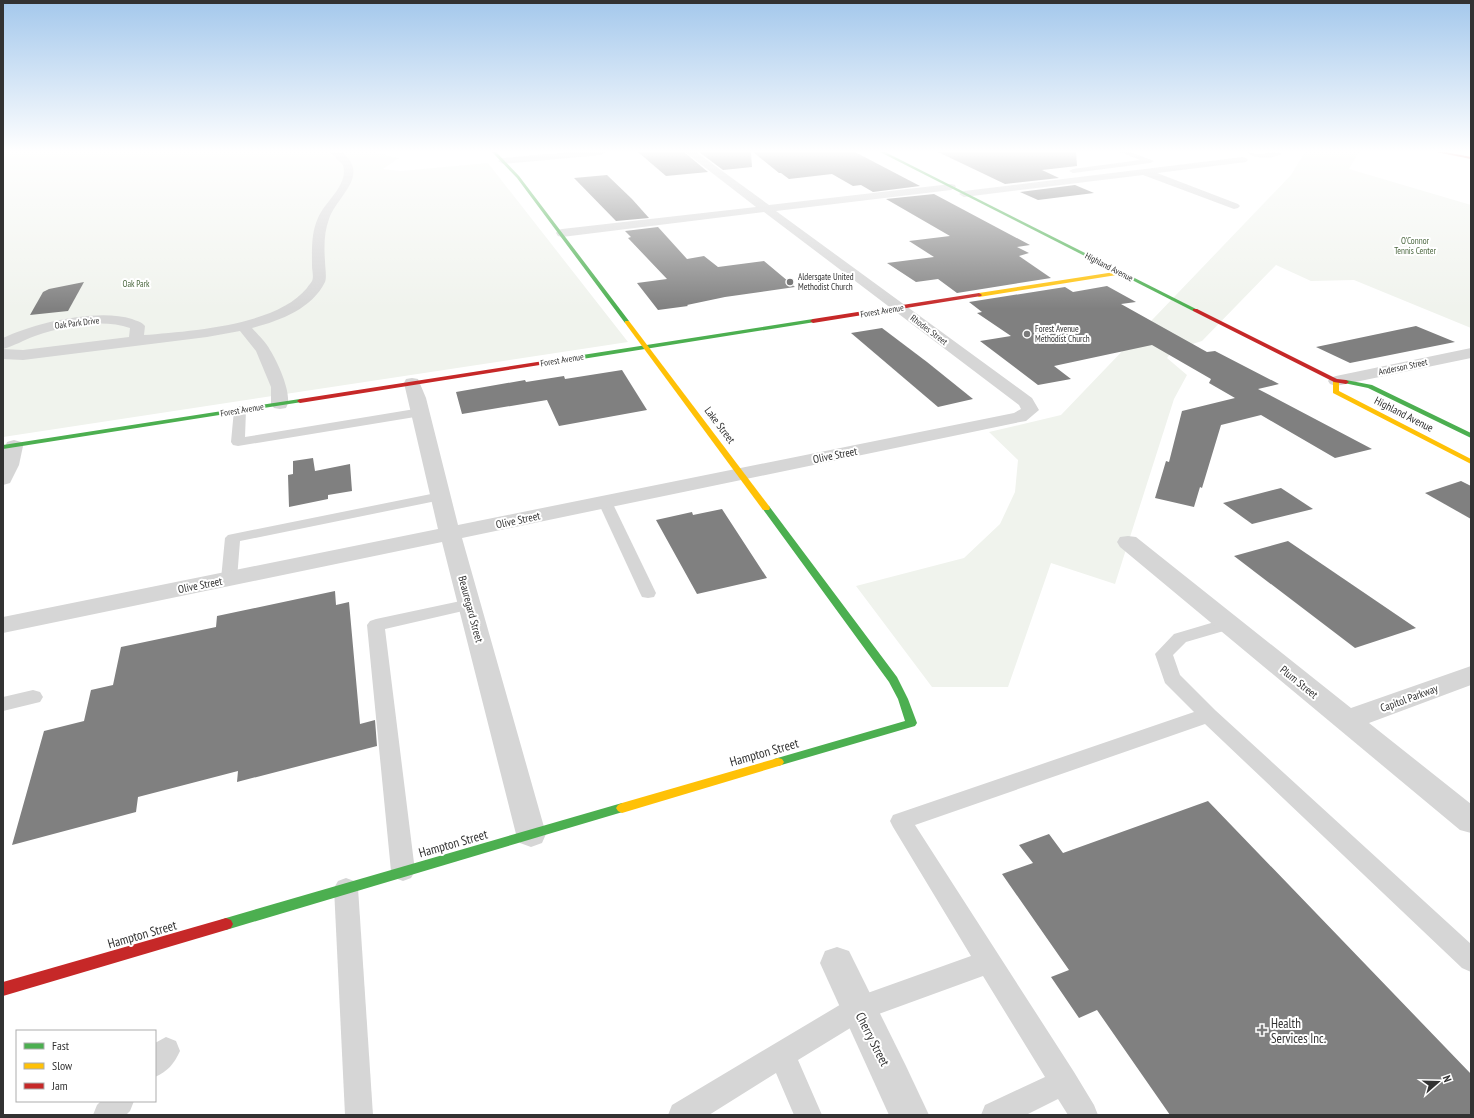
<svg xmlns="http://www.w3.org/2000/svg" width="1474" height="1118" font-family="'PT Sans Narrow',sans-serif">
  <rect width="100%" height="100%" fill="#fff"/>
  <g fill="#f0f3ed">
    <polygon points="3,152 373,152 399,158 383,169 401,171 488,163 628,342 3,437"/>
    <polygon points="1305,152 1359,152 1349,169 1471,205 1471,328 1354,280 1311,281 1276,265 1202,341 1173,350 1167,358 1187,375 1174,399 1115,584 1051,563 1008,687 932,687 856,586 964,558 1000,524 1015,492 1018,460 989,432 1061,415 1291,175"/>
  </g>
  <g fill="#808080">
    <polygon points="638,152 684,152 708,172 666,176"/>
    <polygon points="699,152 751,152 752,167 723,170"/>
    <polygon points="753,152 855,152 920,186 873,192 861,185 853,186 832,174 789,179 781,173 779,173"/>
    <polygon points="938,152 1076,152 1077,166 1042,170 1059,178 1005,184"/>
    <polygon points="607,175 632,199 649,218 616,221 574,178"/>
    <polygon points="1075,185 1094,193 1038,200 1020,192"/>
    <polygon points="934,194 1030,245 1017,247 1029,253 1019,256 1051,278 957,293 938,279 916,282 887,263 934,257 909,241 950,236 886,199"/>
    <polygon points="658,227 687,259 704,256 718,267 764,261 795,287 725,297 687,305 688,306 658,310 637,283 667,279 628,238 631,237 625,231"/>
    <polygon points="84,282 68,311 30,315 43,292 49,289"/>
    <polygon points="1107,286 1136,302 1121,304 1207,352 1215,351 1279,384 1258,389 1372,449 1335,458 1261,415 1221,425 1202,488 1200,487 1194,507 1155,498 1166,461 1169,462 1182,411 1235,398 1209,383 1211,379 1152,345 1054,366 1071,379 1038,385 980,341 1011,336 977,313 982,312 969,302 1065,287 1073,292"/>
    <polygon points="1416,326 1455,342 1350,363 1316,347"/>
    <polygon points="882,328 927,362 973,399 938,407 851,333"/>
    <polygon points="622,370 647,410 559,426 547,400 462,414 456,392 525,380 526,382 564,376 565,379"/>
    <polygon points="313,458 315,471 350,464 352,491 328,495 328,499 289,507 288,475 293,474 293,461"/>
    <polygon points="1461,481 1471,486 1471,519 1425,493"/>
    <polygon points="1281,488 1313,509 1252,524 1223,503"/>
    <polygon points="722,509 767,578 697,594 656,520 692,512 693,515"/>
    <polygon points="1288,541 1416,628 1355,648 1234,556"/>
    <polygon points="335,591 336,605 349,602 360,724 375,720 377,746 237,782 238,771 138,797 136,812 12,845 44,731 84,721 91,690 113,685 121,647 216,627 217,616"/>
    <polygon points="1208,801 1471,1074 1471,1115 1170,1115 1097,1010 1079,1018 1051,977 1069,970 1002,874 1033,863 1019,845 1049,834 1063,853"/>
  </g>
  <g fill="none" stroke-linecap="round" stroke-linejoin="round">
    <g fill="#d6d6d6" fill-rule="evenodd">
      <polygon points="1120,152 1130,152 1154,161 1150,163 1073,173 1069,171 1073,169 1140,160"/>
      <path d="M1246,152L1261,154L1272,152L1282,153C1273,160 1255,159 1246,152Z"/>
      <polygon points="240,406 244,407 246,410 245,437 421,408 425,409 427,412 425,415 421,416 238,446 233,445 231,442 234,410 236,407"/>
      <polygon points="441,492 446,493 448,496 446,499 240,541 237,579 235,583 229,584 223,583 221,579 225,538 228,535"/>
      <polygon points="605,498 610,499 612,502 656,593 654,597 648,598 642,597 640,593 598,502 600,499"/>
      <polygon points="470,599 476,600 479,604 476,608 385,629 415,871 411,878 403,881 395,878 391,871 367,625 370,621 376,619"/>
      <polygon points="1228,618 1234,620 1237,624 1234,628 1186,642 1173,655 1180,675 1215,710 1471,944 1471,972 1462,968 1205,724 915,825 1074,1072 1094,1105 1098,1115 1068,1115 1058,1099 1026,1115 981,1115 985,1105 1045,1077 983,976 865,1019 798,1060 822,1115 794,1115 776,1073 709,1115 668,1115 672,1105 848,1000 971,956 893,827 890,821 893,815 1194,712 1165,683 1155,654 1174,634"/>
      <polygon points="33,690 40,692 43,697 40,702 3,711 3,697"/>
      <polygon points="346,878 354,881 358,888 373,1115 345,1115 334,888 338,881"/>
      <path d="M166,1037L176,1041L180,1051C174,1064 168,1071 155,1077V1043Z"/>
      <polygon points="101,1101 134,1101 130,1111 126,1115 93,1115 97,1105"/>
    </g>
    <g fill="#d6d6d6" fill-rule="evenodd">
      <path d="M330,152L343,153C370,176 337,196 329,219C324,232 324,247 325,261C325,267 327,277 325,282C312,309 279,321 252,328C258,335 266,342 270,350C277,361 294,396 286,408L280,409L274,408L271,404V387L256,351L240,331L207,337L23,360L3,359V349L23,350L129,337L130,328C102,318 63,326 35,336C24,340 14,346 3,349V338C34,323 98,308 132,319C137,321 142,322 145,326L144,335C190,331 276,326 307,288C308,286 311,283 312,281C314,277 312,270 312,266C312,250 311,233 318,218C325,201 349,185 343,165Z"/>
      <polygon points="570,152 606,152 601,155 503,164 498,161 503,158"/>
      <polygon points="685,152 696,152 769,205 951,184 955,185 956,187 951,190 776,211 1032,398 1039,410 1026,421 1020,422 462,538 546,834 542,843 531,847 520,843 516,834 442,542 3,633 3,617 438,529 404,383 406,379 412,378 418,379 426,398 458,525 1014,413 1021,409 1019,405 764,212 562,237 558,236 556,233 558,230 562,229 756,207"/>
      <polygon points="1243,157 1246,158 1248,160 1246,162 1157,173 1238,204 1240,206 1238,208 1234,209 1143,175 964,197 959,194 964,191"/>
      <polygon points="1471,348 1471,358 1336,386 1330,384 1328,381 1330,378 1336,376"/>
      <polygon points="14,440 21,442 23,446 19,465 10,483 3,485 3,452 7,442"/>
      <polygon points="1128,536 1136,537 1351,708 1471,666 1471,685 1369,723 1471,804 1471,833 1460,830 1120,547 1117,542 1120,537"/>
      <polygon points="837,947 849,951 905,1064 929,1115 889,1115 820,963 825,951"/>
    </g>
    <g fill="#4caf50" fill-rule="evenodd">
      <polygon points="492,152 496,152 519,176 629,321 629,323 625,323 517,178"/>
      <polygon points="880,152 885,152 1198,310 1193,311"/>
      <polygon points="813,319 816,321 815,322 576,360 573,358 576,356"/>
      <polygon points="1346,380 1372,385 1471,433 1471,438 1368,388 1344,383 1344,381"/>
      <polygon points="300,399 303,401 302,402 3,449 3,445"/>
      <polygon points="766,505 769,506 897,677 908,699 917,723 915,726 778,766 774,765 772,762 774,759 905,721 898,699 889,682 762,508"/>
      <polygon points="622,803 626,805 628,808 626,811 226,930 221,928 219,924 221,920 226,918"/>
    </g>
    <g fill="#ffc107" fill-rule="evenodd">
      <polygon points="1121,271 1124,273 1123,274 979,297 976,295 979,293"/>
      <polygon points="625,321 629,321 769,506 770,508 769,510 763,510 625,323"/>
      <polygon points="1336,379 1339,381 1339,391 1471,459 1471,464 1333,393 1333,381"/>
      <polygon points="778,758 782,759 784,762 782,765 622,813 618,811 616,808 618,805 622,803"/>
    </g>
    <g fill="#c62828" fill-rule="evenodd">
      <polygon points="1436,152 1445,152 1471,157 1471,159"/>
      <polygon points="979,293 982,295 981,296 813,323 810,321 813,319"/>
      <polygon points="1193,309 1197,309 1337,379 1346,380 1349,382 1346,384 1334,382 1193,311"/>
      <polygon points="576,356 579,358 578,359 300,403 297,401 300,399"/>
      <polygon points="226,918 231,920 233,924 231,928 226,930 3,996 3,982"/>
    </g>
  </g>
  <linearGradient id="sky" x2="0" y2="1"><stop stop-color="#a4c8ec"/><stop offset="0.49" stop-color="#fff"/><stop offset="1" stop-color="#fff" stop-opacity="0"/></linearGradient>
  <rect width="1474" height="309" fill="url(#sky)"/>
  <g fill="#7a7a7a" stroke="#fff" stroke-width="1.5">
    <circle cx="790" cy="282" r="4"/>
    <circle cx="1027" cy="334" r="4"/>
    <path d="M1260 1024h4v4h4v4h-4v4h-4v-4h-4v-4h4z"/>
  </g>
  <g text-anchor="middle" stroke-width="4" stroke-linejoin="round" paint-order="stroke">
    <g font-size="9" fill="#4e6a42" stroke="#fff">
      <text x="1415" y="244">O'Connor<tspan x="1415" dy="10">Tennis Center</tspan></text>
      <text x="136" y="287">Oak Park</text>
    </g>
    <g font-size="9" fill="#323232" stroke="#fff">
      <text transform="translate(1109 267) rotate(27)" y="3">Highland Avenue</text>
      <text transform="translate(882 311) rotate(-9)" y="3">Forest Avenue</text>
      <text transform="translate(77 323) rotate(-7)" y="3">Oak Park Drive</text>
      <text transform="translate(929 330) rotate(37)" y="3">Rhodes Street</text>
      <text transform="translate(562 360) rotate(-9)" y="3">Forest Avenue</text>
      <text transform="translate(1403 367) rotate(-12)" y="3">Anderson Street</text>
      <text transform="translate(242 410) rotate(-9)" y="3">Forest Avenue</text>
    </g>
    <g font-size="9" fill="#323232" stroke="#fff" text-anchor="start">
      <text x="798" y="280">Aldersgate United<tspan x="798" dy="10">Methodist Church</tspan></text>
      <text x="1035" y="332">Forest Avenue<tspan x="1035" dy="10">Methodist Church</tspan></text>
    </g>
    <g font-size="11" fill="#323232" stroke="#fff">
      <text transform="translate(1404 414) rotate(27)" y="4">Highland Avenue</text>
      <text transform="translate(720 425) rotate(53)" y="4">Lake Street</text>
      <text transform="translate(835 455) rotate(-11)" y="4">Olive Street</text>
      <text transform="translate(518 520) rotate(-12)" y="4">Olive Street</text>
      <text transform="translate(200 585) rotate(-11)" y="4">Olive Street</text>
      <text transform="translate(471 609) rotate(75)" y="4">Beauregard Street</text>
      <text transform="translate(1299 682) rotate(39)" y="4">Plum Street</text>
      <text transform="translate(1409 698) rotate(-20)" y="4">Capitol Parkway</text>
    </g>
    <g font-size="13" fill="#323232" stroke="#fff">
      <text transform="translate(764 752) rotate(-16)" y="5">Hampton Street</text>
      <text transform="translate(453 843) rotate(-16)" y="5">Hampton Street</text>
      <text transform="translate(142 934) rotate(-16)" y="5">Hampton Street</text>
      <text transform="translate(873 1039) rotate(63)" y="5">Cherry Street</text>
    </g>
    <g font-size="13" fill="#323232" stroke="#fff" text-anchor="start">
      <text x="1271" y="1028">Health<tspan x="1271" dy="15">Services Inc.</tspan></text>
    </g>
  </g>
  <rect width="1474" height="1118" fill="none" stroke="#323232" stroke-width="8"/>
  <rect x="16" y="1030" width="140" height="72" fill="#ffffff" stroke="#adadad"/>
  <rect x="24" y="1043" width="20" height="6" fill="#4caf50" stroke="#adadad"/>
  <text x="52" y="1050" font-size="12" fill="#323232">Fast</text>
  <rect x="24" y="1063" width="20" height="6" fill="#ffc107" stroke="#adadad"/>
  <text x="52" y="1070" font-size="12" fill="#323232">Slow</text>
  <rect x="24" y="1083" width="20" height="6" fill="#c62828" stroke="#adadad"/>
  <text x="52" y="1090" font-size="12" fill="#323232">Jam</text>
  <g transform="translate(1438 1082) rotate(70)" stroke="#ffffff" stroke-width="3" paint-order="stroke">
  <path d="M0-3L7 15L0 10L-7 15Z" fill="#323232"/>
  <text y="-6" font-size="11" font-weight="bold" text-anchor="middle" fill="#323232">N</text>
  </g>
</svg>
